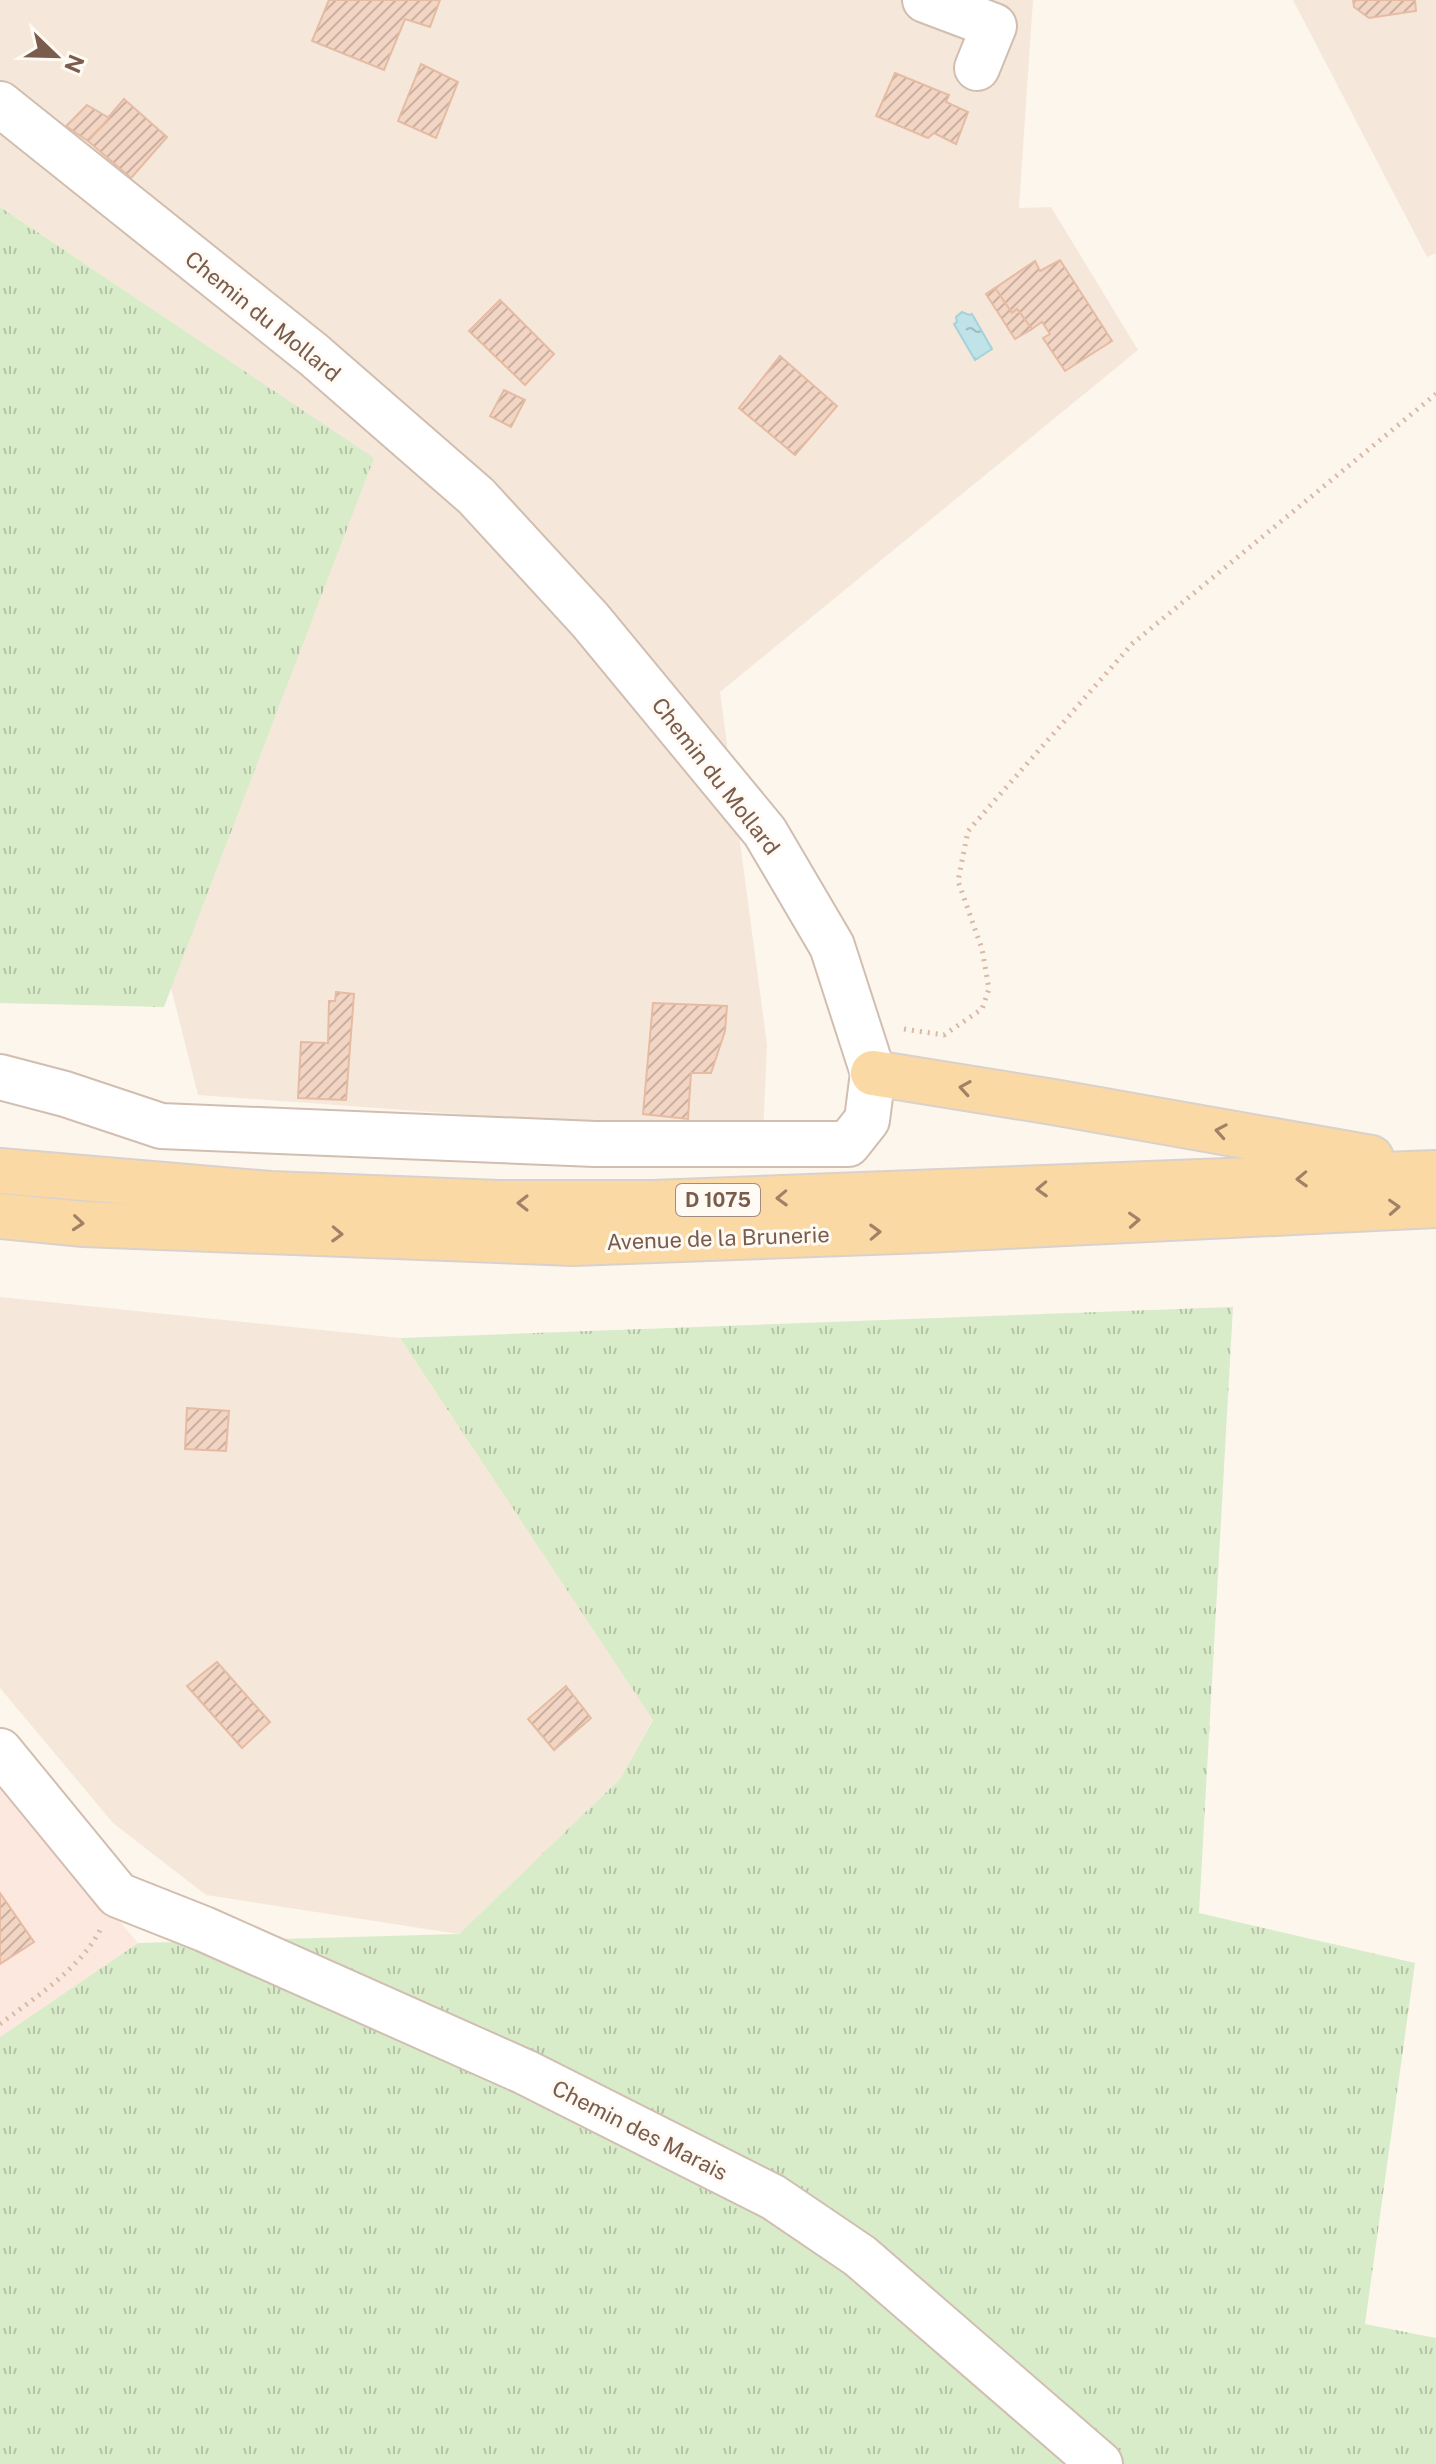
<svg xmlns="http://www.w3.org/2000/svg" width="1436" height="2464" font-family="'Public Sans',sans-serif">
  <defs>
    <pattern id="grass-tufts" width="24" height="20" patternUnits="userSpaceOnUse" patternTransform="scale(2)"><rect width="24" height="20" fill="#d8ecc9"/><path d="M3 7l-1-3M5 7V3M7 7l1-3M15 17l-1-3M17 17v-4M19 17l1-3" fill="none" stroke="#b4c2a5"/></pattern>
    <pattern id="water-ripples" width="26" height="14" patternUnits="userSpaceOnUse" patternTransform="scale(2)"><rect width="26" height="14" fill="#bfe3e8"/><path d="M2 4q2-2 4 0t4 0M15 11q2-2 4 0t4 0" fill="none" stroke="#a0bbbe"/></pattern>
    <pattern id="building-hatch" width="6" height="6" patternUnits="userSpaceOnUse" patternTransform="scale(2)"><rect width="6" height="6" fill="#f3d5c3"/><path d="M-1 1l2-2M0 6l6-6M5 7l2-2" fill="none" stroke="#cab0a1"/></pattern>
  </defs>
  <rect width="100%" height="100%" fill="#fdf6ec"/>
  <g fill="#f5e8da">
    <polygon points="0,0 1033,0 1019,208 1051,207 1138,350 720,692 767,1045 763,1136 198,1095 171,988 373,458 0,207"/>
    <polygon points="1293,0 1436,0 1436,253 1427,257"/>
    <polygon points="0,1297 400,1338 653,1719 620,1779 459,1934 206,1895 113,1823 0,1688"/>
  </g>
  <polygon fill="#fde8e0" points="0,1780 138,1943 0,2037"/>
  <g fill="url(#grass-tufts)">
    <polygon points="0,207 374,458 164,1007 0,1003"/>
    <polygon points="1233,1307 1199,1913 1415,1963 1365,2324 1436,2338 1436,2464 0,2464 0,2037 138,1943 459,1934 620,1779 653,1720 400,1338"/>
  </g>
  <polygon fill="url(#water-ripples)" stroke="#a5d3da" stroke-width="2" points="962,312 969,315 972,314 992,349 975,360 954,324 957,322 956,317"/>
  <g fill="url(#building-hatch)" stroke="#e6bba3" stroke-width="2">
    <polygon points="329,0 440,0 430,27 405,19 384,70 312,41"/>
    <polygon points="1353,0 1415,0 1416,11 1369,18 1354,7"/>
    <polygon points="421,64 458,82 436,138 398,121"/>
    <polygon points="895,73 949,95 946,102 968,112 956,144 934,133 928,138 876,116"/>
    <polygon points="124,99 167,137 131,178 88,141"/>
    <polygon points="87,105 109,118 88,141 66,126"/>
    <polygon points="1060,260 1112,341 1065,371 1043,338 1050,334 1042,322 1032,329 1017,309 1012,313 995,288 1035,261 1040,271"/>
    <polygon points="995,288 1012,313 1017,309 1032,329 1015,339 986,294"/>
    <polygon points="500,300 554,354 525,385 469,331"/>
    <polygon points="780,356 837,406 795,455 739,408"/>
    <polygon points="504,390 525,400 511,427 490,416"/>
    <polygon points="336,992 354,994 346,1100 298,1098 301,1042 328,1043 329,1001 335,1001"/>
    <polygon points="653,1003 727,1006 725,1031 711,1073 691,1073 688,1119 643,1114"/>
    <polygon points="187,1408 229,1411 226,1451 185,1449"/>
    <polygon points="217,1662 270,1722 242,1748 187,1686"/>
    <polygon points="566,1686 591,1718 554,1750 528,1719"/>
    <polygon points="0,1893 34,1942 0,1964"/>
  </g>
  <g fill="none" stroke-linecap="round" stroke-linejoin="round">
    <g stroke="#d1beb0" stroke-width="48">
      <g id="minor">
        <polyline points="925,0 994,26 977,68"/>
        <polyline points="0,104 314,355 476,496 590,620 765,832 832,946 873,1073 867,1120 848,1144 595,1144 161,1126 65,1094 0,1077"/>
        <polyline points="0,1751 118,1895 204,1929 525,2072 773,2197 860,2256 1100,2464"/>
      </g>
    </g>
    <g stroke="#dad1cd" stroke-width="48">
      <g id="major">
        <polyline points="873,1073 1053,1102 1371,1158"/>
        <polyline points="0,1171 271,1194 499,1203 653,1203 1436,1173"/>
        <polyline points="0,1216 84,1224 573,1243 925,1230 1436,1205"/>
      </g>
    </g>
    <g stroke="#d9b8a5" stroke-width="5" stroke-dasharray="2 6" stroke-linecap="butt">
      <polyline points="904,1029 944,1035 982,1009 989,989 982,949 958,881 968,831 1132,644 1436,394"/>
      <path d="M0,2024C33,1999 81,1968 100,1930"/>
    </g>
    <use href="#minor" stroke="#fff" stroke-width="44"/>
    <use href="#major" stroke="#fbd9a5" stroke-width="44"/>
  </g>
  <defs><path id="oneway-chevron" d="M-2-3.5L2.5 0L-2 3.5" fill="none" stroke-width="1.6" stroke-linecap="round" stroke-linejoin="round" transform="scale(2)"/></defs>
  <g stroke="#a18267">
    <use href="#oneway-chevron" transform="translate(965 1088) rotate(-171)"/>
    <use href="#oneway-chevron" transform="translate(1221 1131) rotate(-170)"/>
    <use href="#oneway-chevron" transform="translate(1302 1179) rotate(178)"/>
    <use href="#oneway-chevron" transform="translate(1042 1189) rotate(178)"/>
    <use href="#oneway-chevron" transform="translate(782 1198) rotate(178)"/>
    <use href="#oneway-chevron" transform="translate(523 1203) rotate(180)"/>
    <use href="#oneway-chevron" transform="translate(1394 1207) rotate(-3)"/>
    <use href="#oneway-chevron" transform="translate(1134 1220) rotate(-3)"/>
    <use href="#oneway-chevron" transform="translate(78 1223) rotate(5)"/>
    <use href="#oneway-chevron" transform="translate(875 1232) rotate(-2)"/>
    <use href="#oneway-chevron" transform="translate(337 1234) rotate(2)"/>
  </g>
  <g text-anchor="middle" stroke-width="6" stroke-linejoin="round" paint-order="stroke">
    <rect fill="#fffaf3" stroke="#a28b7f" stroke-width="2" x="676" y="1184" width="84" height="32" rx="6"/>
    <g font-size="20" font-weight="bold" fill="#7a5c4d">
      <text x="718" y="1207">D 1075</text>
    </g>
    <g font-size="22" fill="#7a5c4d" stroke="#fffaf3">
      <text transform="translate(263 316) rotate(39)" y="8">Chemin du Mollard</text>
      <text transform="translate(716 776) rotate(52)" y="8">Chemin du Mollard</text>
      <text transform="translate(718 1238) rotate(-2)" y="8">Avenue de la Brunerie</text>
      <text transform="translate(640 2130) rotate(27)" y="8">Chemin des Marais</text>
    </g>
  </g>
  <g transform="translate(56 56) rotate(113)" stroke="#fffaf3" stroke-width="6" paint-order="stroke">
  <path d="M0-6L14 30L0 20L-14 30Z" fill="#7a5c4d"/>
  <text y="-12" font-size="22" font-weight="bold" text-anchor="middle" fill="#7a5c4d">N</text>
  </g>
</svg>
